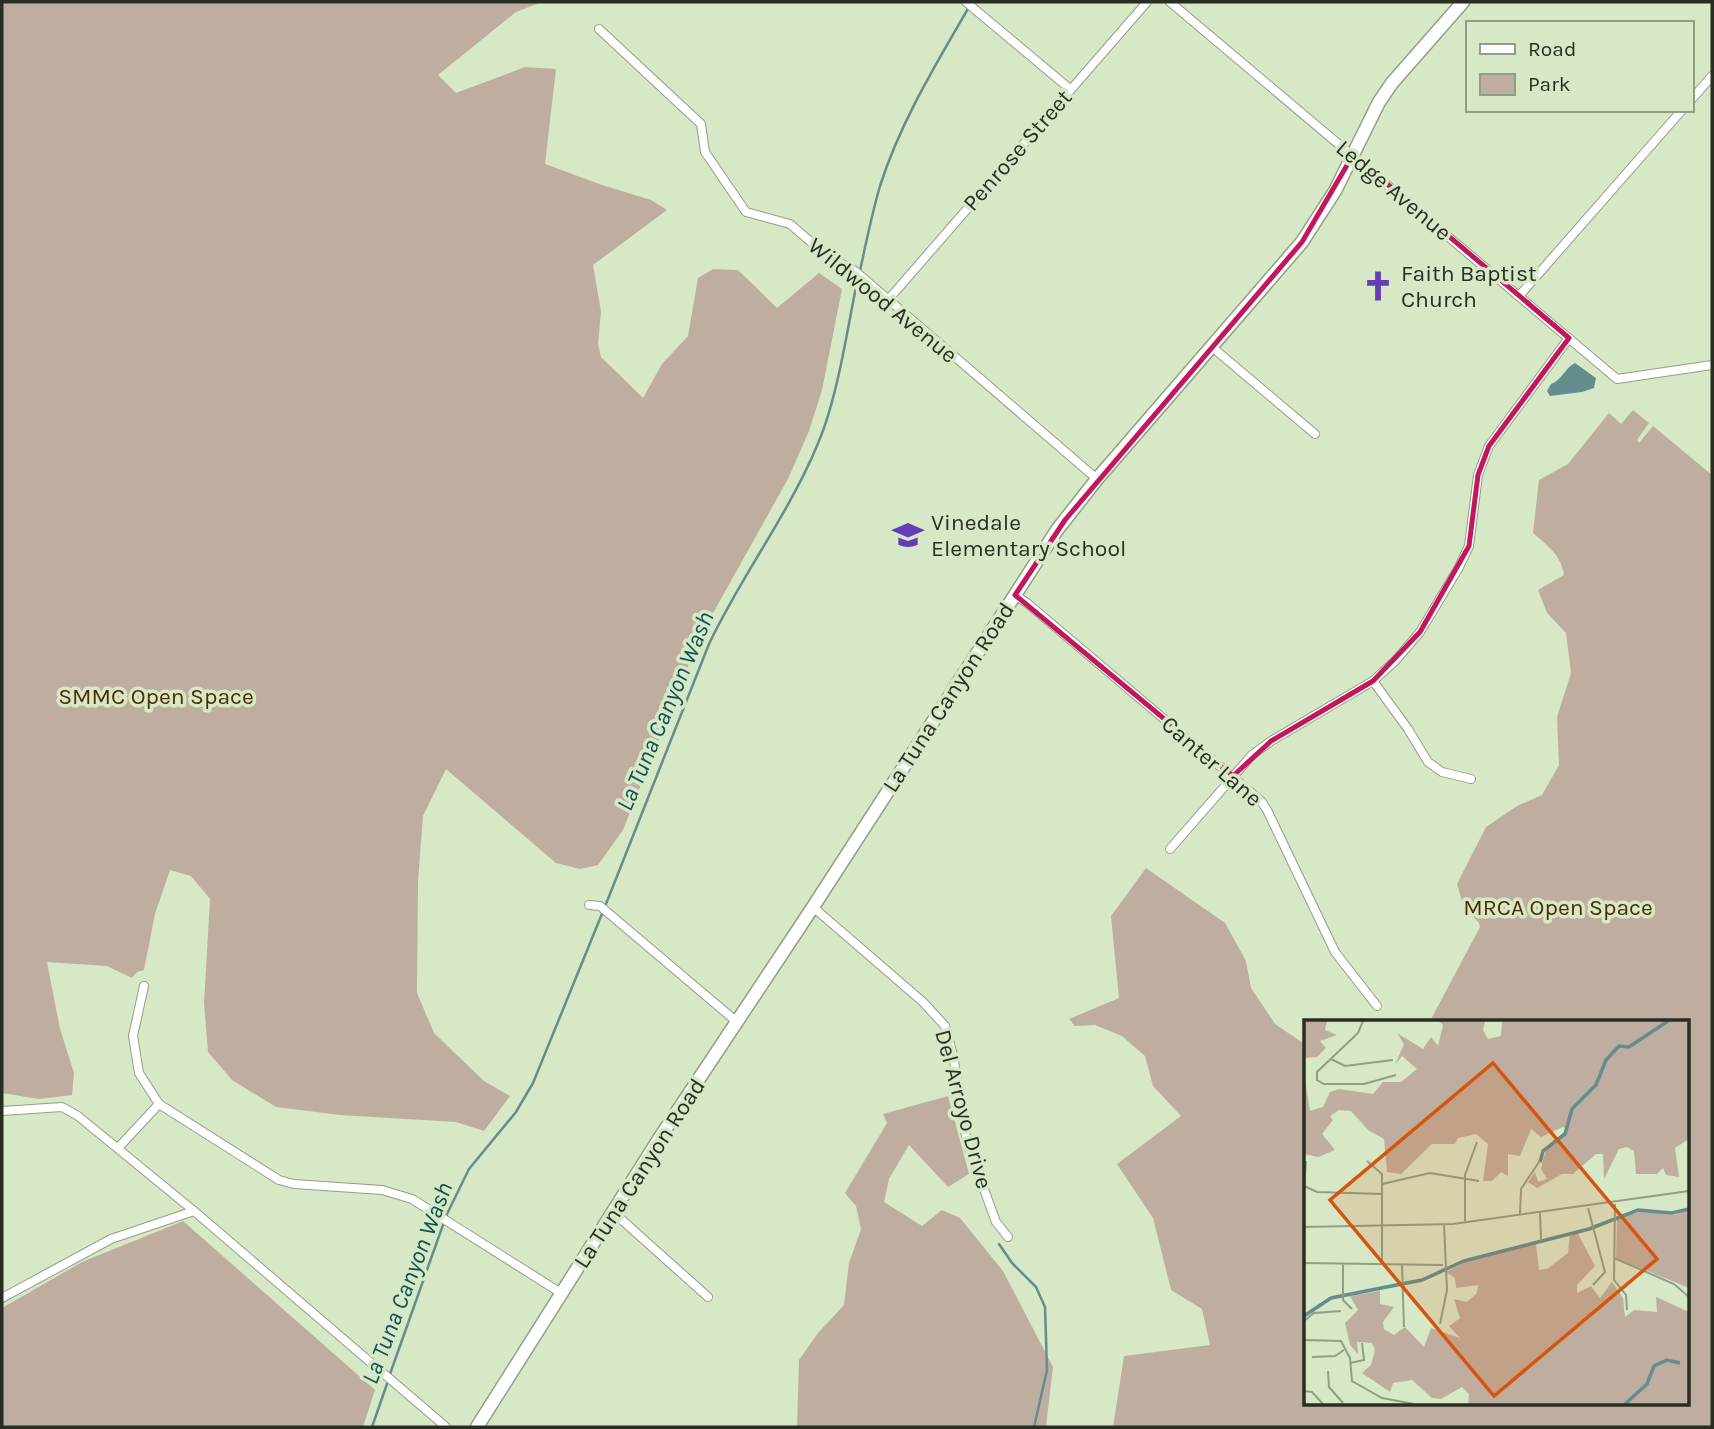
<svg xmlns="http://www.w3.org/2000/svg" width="1714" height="1429" font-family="Karla,sans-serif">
  <rect width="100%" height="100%" fill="#d7e8c7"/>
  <g fill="#bfae9f">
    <polygon points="2,2 542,2 516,12 438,75 456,93 525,67 556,69 545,164 602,185 651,200 667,210 593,265 601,312 598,344 601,357 643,398 662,364 688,336 698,278 713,269 738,270 777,308 819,273 842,289 822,390 809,431 788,479 699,638 623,830 598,865 580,869 556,863 446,769 423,816 418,881 417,993 434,1033 484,1081 510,1096 484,1131 456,1122 340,1115 276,1107 232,1080 208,1052 204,1003 210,899 191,876 170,870 155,914 144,970 137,972 132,978 107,966 47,962 60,1029 74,1073 72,1095 39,1099 2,1093"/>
    <path d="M1633,410L1649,423L1637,440L1639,443L1653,426L1712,475V1427H1113L1124,1356L1210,1345L1202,1309L1171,1290L1153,1218L1117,1164L1181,1116L1153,1086L1145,1056L1122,1036L1095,1025L1075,1026L1069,1019L1119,998L1111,916L1146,868L1225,923L1246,961L1251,988L1275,1024L1306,1045V1403H1688V1021H1430L1480,927L1479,923L1463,905L1457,884L1486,827L1517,806L1542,795L1559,765L1557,717L1571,673L1566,633L1547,613L1538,590L1564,575C1561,555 1548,546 1533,533L1539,480L1568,464L1609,413L1621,424Z"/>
    <polygon points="948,1096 969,1174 948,1187 909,1145 889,1179 884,1202 922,1226 942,1210 960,1218 1003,1271 1053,1367 1046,1427 797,1427 799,1360 818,1333 844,1305 849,1263 861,1229 856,1206 845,1193 887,1123 883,1114"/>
    <polygon points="183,1221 375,1390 363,1427 2,1427 2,1308 82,1262"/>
  </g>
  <path fill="#638e8d" d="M1575,363L1596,378L1594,388L1582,392L1550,396L1547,391L1551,384C1562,380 1565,368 1575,363Z"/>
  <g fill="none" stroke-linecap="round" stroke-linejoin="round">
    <g stroke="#638e8d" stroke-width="2.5">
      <path d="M860,271C866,242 872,214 880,186C900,123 936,64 969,7"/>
      <path d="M446,1216L469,1169L516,1112L533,1083L606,904L709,644C744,570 796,505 824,428C840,382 848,325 858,277"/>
      <polyline points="999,1244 1012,1263 1036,1287 1045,1307 1047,1370 1034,1427"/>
      <polyline points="390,1374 444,1222"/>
      <polyline points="372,1427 388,1381"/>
    </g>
    <g stroke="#90a082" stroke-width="10">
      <g id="minor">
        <polyline points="966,2 1070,89"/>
        <polyline points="1170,2 1617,379 1712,365"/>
        <polyline points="599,29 701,124 705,152 746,212 790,224 827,256 855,271 1097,479"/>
        <polyline points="1691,100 1712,76"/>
        <polyline points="1519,296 1682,110"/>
        <polyline points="888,300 1147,2"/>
        <polyline points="1212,347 1315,434"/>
        <polyline points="1015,595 1027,603 1261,801 1267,810 1335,952 1377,1006"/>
        <polyline points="1373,681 1408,729 1428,762 1442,772 1471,779"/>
        <polyline points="1170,849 1252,755 1271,741 1373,681 1396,660 1420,632 1458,569 1469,546 1478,475 1489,446 1569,338"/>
        <polyline points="589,905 600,906 737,1022"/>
        <polyline points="813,907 923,1002 945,1026 953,1055 967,1143 996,1222 1008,1237"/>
        <polyline points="144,986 133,1036 139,1073 159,1104 279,1180 294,1184 382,1190 412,1199 561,1293"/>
        <polyline points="2,1111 62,1107 78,1116 194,1211 446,1427"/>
        <polyline points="118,1148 159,1104"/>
        <polyline points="613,1212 708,1297"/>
        <polyline points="2,1298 111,1239 194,1211"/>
      </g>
    </g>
    <g stroke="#90a082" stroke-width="15">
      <polyline id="primary" points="477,1427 659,1139 813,907 1057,530 1097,479 1302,242 1335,191 1379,102 1392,83 1463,2"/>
    </g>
    <use href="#minor" stroke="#fff" stroke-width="8"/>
    <use href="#primary" stroke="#fff" stroke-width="12"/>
  </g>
  <path fill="none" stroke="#c2185b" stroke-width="5" stroke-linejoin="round" d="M1353,155L1569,338L1489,446L1478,475L1469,546L1420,632L1373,681L1271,741L1233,776L1015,595L1065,520L1302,242Z"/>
  <defs>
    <g id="church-bare" transform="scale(2.415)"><path d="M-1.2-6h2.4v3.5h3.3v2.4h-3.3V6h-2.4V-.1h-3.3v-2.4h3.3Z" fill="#643db6" stroke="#d7e8c7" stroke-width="2.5" paint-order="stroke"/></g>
    <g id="school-bare" transform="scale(2.415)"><path d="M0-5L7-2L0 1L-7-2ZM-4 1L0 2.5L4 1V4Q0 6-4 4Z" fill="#643db6" stroke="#d7e8c7" stroke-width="2.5" paint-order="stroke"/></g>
  </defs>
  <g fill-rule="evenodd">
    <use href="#church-bare" x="1378" y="286"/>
    <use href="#school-bare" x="908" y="535"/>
  </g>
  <g text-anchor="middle" stroke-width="7" stroke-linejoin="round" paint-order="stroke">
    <g font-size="23" fill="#282f22" stroke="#d7e8c7">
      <text transform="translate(1017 150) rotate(-49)" y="8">Penrose Street</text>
      <text transform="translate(1394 190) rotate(40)" y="8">Ledge Avenue</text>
      <text transform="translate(883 300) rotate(39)" y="8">Wildwood Avenue</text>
      <text transform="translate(948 697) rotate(-57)" y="8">La Tuna Canyon Road</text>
      <text transform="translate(1212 761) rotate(41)" y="8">Canter Lane</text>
      <text transform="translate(964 1109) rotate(75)" y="8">Del Arroyo Drive</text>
      <text transform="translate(639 1173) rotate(-57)" y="8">La Tuna Canyon Road</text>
    </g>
    <g font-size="23" fill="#282f22" stroke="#d7e8c7" text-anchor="start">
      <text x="1401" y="281">Faith Baptist<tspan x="1401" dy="26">Church</tspan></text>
      <text x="931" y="530">Vinedale<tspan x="931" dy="26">Elementary School</tspan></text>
    </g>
    <g font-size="23" fill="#502b00" stroke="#d7e8c7">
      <text x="156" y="704">SMMC Open Space</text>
      <text x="1558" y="915">MRCA Open Space</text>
    </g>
    <g font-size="24" font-style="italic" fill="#105151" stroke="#d7e8c7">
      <text transform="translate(665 711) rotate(-67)" y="8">La Tuna Canyon Wash</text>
      <text transform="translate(407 1283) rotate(-69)" y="8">La Tuna Canyon Wash</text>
    </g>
  </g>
  <g transform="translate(1304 1020)">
    <rect width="385" height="385" fill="#d7e8c7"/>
    <path d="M0,1H23L21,10L33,15L16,21L22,28L13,37L0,38ZM135,1H181L179,10L184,19L197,16L198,1H385V119L371,128L375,157L362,155L359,148L353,154H332L330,131L323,127L315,129L300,159L299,134H292L269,154H258L233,168L224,162L231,152L234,162L243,159L237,149L239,139L245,124L263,110L259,107L237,117L227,109L216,136L204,134V156L197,152L188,161H179L184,124L172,114L154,118L151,124H128L97,154L83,152L80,119L64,110L47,91L35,90L26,96L29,100L18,114L31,130L14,137L0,134V53L6,91L19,87L26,72L35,69L69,74L79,62H97L113,49L98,36L91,45L100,24L93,13L119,29L127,17L134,26L139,5ZM341,190L370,195L385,190V268L312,238L313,199ZM266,212H273L291,246L273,265V273L287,266L296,278L308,262L319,278L321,297L330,290L353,292L352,277L385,292V384H164L165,374L158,367L137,379L128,378L108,360L89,363L86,372L58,353L67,345L71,330L68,323L53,322L54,334L46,325L41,303L54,290L46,276L76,271V284L90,287L79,302L80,309L90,315L101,307L120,327L127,308L156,318L145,306L156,298L150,279L163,282L173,273L174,265L152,268L151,258L142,252L162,242L232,224L235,250L243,249L264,233Z" fill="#bfae9f"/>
    <path fill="none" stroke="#638e8d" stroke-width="3.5" d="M236,142L239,131L261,114L268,89L292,65L302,40L315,26L325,27L364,1M0,296L27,278L118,260L160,241L285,209L334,190L368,193L385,189M321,384L343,364L350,346L363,340L376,343"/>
    <path fill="none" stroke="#919e85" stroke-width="2" d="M59,1L54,13L13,52V60L20,64H60L92,55M27,39L41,46L89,40M63,141L78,154V244M78,164L126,153L175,161M0,166L13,172L78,174M0,169L2,141M311,184L310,260L322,275L323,290M284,188L301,252L289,265M236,193L237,221M216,194L217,169L235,142M161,201V155L173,122M0,207L149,204L385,171M310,238L370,264L385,277M0,243L139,245M39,244V280L48,289M98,245L100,307M0,301L10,293L37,291M136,304L143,270L140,204M0,320L37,321L46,338L48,361L78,378L110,384M8,337L31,336L40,330M46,343L60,340L58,323M24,351L25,367L39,383M0,371L8,372L19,384"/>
    <path fill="#d5550e" fill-opacity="0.15" stroke="#d5550e" stroke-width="3.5" d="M189,43L353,239L190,376L26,180Z"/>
    <rect width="385" height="385" fill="none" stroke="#282f22" stroke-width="3.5"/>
  </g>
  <rect width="1714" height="1429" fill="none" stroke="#282f22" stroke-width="7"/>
  <rect x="1466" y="21" width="228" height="91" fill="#d7e8c7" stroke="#919e85" stroke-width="2"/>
  <rect x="1480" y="44" width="35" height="10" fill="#ffffff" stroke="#919e85" stroke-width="2"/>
  <text x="1528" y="56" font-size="21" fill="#282f22">Road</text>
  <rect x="1480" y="74" width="35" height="21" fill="#bfae9f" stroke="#919e85" stroke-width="2"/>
  <text x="1528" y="91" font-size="21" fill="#282f22">Park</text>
</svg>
